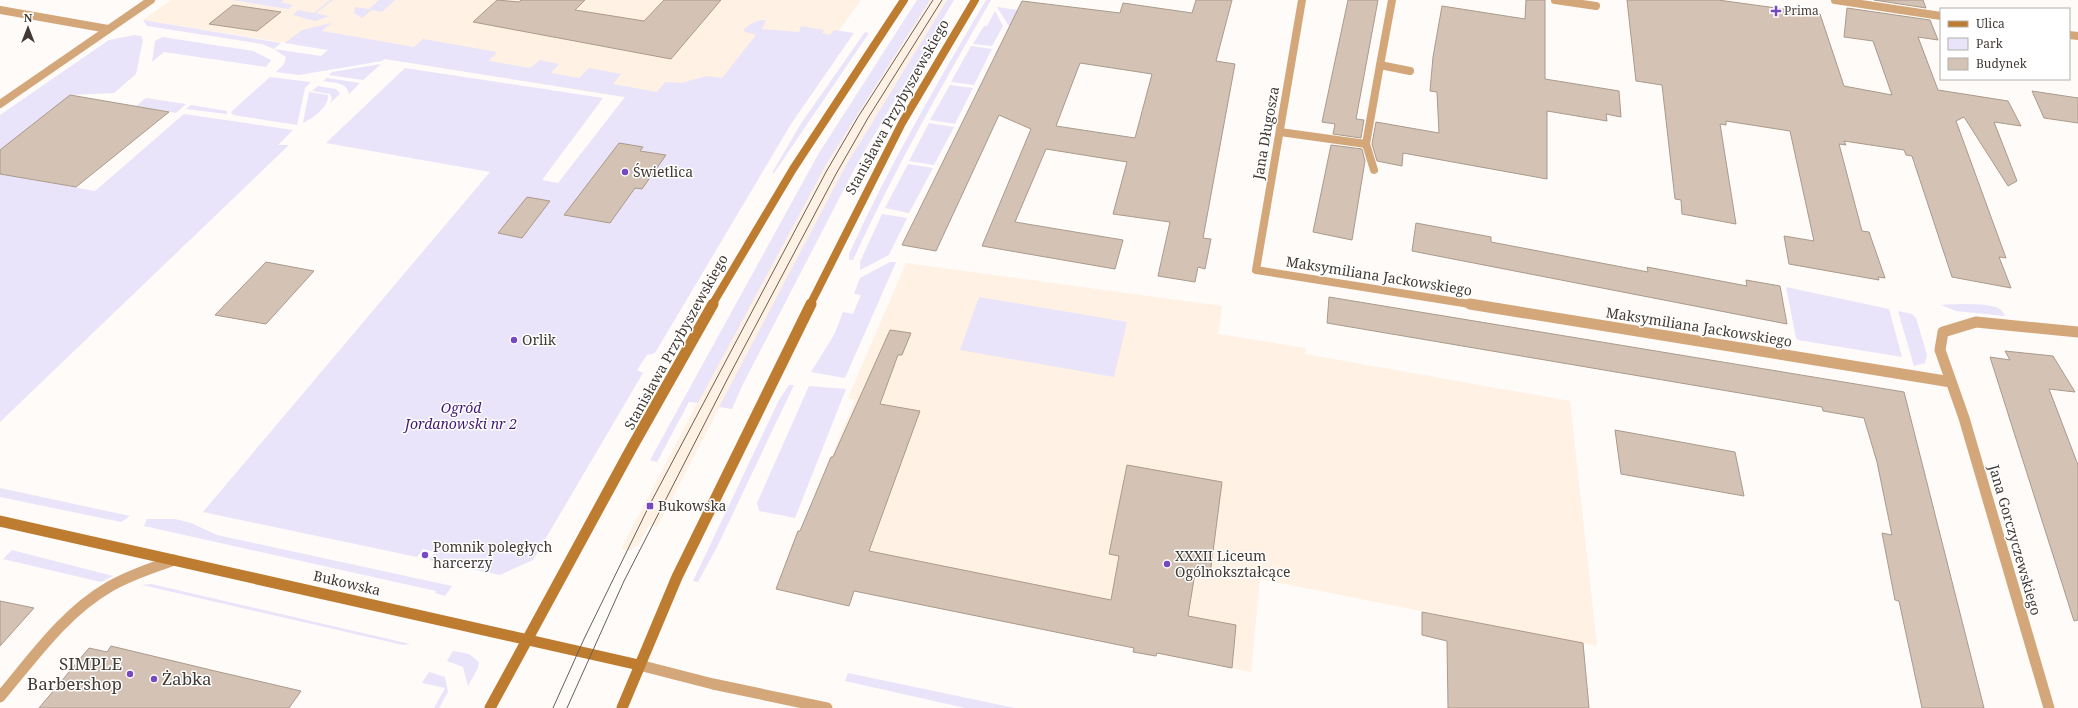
<svg xmlns="http://www.w3.org/2000/svg" width="2078" height="708" font-family="'Noto Serif',serif">
  <rect width="100%" height="100%" fill="#fefbf8"/>
  <g fill="#fff1e4">
    <polygon points="171,0 861,0 833,39 791,124 143,20"/>
    <polygon points="930,0 947,0 846,165 657,527 649,525 638,545 629,551 621,549 725,350 827,163"/>
    <polygon points="906,263 1222,306 1218,334 1306,348 1305,354 1570,401 1597,646 1260,579 1251,672 1157,653 1156,657 1133,652 1133,647 857,585 849,606 776,589 791,547 798,531 801,531 855,400 848,398"/>
  </g>
  <g fill="#e9e4f9">
    <polygon points="232,0 284,0 281,2 293,5 288,9"/>
    <polygon points="330,0 333,0 316,13 328,16 327,17 315,21 293,15 298,10 314,13"/>
    <polygon points="379,0 395,0 382,12 372,10 362,18 354,13 355,7 369,9"/>
    <polygon points="917,0 930,0 827,163 698,403 689,402 657,462 650,460 819,153"/>
    <polygon points="947,0 954,0 856,166 742,386 732,409 719,407 846,165"/>
    <path d="M986,0H991C942,85 894,171 853,260H849V254C889,166 937,83 986,0Z"/>
    <polygon points="997,7 1025,11 1010,28"/>
    <polygon points="995,11 1003,26 992,46 973,44 984,26 987,26"/>
    <path d="M143,20L281,43L274,49L321,56L328,50L285,43L302,30L331,23L322,31L414,47L423,39L497,52L489,61L530,68L540,60L559,64L551,73L579,78L589,68L621,74L613,84L657,92L665,82L682,83L706,76L722,78L756,35L743,31C749,24 756,20 766,20L762,29L799,32L801,26L824,30L822,33L830,35L834,30L854,33L791,124L655,353L647,355L637,370L643,373L533,560L500,575L429,560L435,552L423,549L417,557L203,512L490,172L326,143L405,68L603,98L542,180L558,183L625,97L385,59L382,61L299,75L276,72L284,64L286,57L274,49L262,44L147,26Z"/>
    <polygon points="865,32 869,33 774,173 772,173 800,125"/>
    <polygon points="134,35 141,36 143,40 136,74 114,93 70,95 0,152 0,115 109,40"/>
    <polygon points="162,37 253,51 271,60 266,67 164,52 152,62 155,41"/>
    <polygon points="971,46 992,49 974,85 951,82"/>
    <polygon points="381,64 363,80 329,75 332,72"/>
    <polygon points="270,77 311,82 305,88 297,125 233,115 231,112"/>
    <path d="M327,78L360,83L349,94C347,82 334,83 323,81Z"/>
    <polygon points="950,85 973,88 955,124 930,120"/>
    <polygon points="318,86 336,89 340,94 330,103 332,99 330,94 312,91"/>
    <path d="M309,92L328,95C329,107 313,118 303,123Z"/>
    <polygon points="146,98 186,104 176,113 136,106"/>
    <polygon points="191,105 227,111 227,114 186,109"/>
    <polygon points="184,114 293,130 278,145 289,145 0,422 0,174 95,191"/>
    <polygon points="929,123 954,127 934,165 909,161"/>
    <polygon points="908,164 933,168 909,213 885,208"/>
    <polygon points="882,214 907,218 889,255 860,270 860,262"/>
    <polygon points="890,262 896,262 845,378 811,372 834,335 843,312 853,314 861,295 854,294 860,278"/>
    <polygon points="1786,287 1889,309 1902,357 1798,340 1796,338"/>
    <polygon points="979,297 1127,322 1114,377 960,350"/>
    <path d="M1941,305C1958,304 1980,303 1996,307C2001,309 2003,312 2005,316L1956,311Z"/>
    <polygon points="1898,311 1912,314 1916,318 1927,355 1925,363 1914,366"/>
    <polygon points="789,385 794,385 718,545 698,582 693,581 779,400"/>
    <polygon points="809,386 846,389 795,518 759,511 757,503"/>
    <polygon points="0,488 130,516 121,522 0,497"/>
    <polygon points="147,519 175,519 191,523 217,535 452,586 445,596 435,593 436,591 144,526"/>
    <polygon points="12,550 113,576 101,582 3,559"/>
    <polygon points="151,584 410,644 403,645 142,585"/>
    <polygon points="453,651 469,654 479,662 478,668 468,686 463,667 447,661"/>
    <polygon points="429,672 445,677 448,692 439,708 434,708 445,688 422,683"/>
    <polygon points="848,673 1015,708 965,708 845,681"/>
  </g>
  <g fill="#d4c3b4" stroke="#aa9a8b" fill-rule="evenodd">
    <polygon points="497,0 519,2 521,0 585,0 575,10 644,21 664,0 721,0 671,59 473,22"/>
    <path d="M1196,0H1232L1216,61L1235,64L1203,238L1211,239L1205,269L1198,267L1195,282L1158,276L1170,222L1113,214L1127,162L1046,149L1015,222L1123,240L1115,269L982,246L1031,129L999,115L936,251L902,245L1022,1L1120,13L1123,3L1192,13ZM1080,63L1152,74L1135,138L1056,126Z"/>
    <polygon points="1348,0 1378,0 1356,119 1364,120 1361,138 1333,134 1335,124 1322,122"/>
    <polygon points="1526,0 1545,0 1545,79 1619,91 1621,117 1606,114 1607,121 1547,111 1547,179 1403,153 1402,166 1377,161 1372,144 1376,122 1439,133 1437,92 1430,91 1433,57 1442,6 1525,19"/>
    <polygon points="1627,0 1718,0 1820,14 1844,86 1892,95 1873,41 1844,37 1847,8 1930,20 1938,40 1918,37 1938,90 2008,101 2021,126 1994,122 2017,181 2008,186 1964,117 1956,121 2006,258 1999,257 2011,288 1952,277 1912,156 1906,155 1904,150 1844,141 1846,145 1839,144 1862,231 1869,232 1885,278 1878,277 1879,280 1789,264 1784,236 1814,241 1790,131 1726,121 1726,125 1720,124 1736,224 1682,214 1681,200 1675,199 1662,85 1636,81"/>
    <polygon points="1874,0 1923,0 1926,8"/>
    <polygon points="233,5 281,12 257,31 209,24"/>
    <polygon points="2032,91 2078,98 2078,123 2044,118"/>
    <polygon points="70,95 169,112 76,187 0,174 0,150"/>
    <polygon points="619,143 643,147 640,151 666,155 642,189 635,188 610,223 564,215"/>
    <polygon points="1331,145 1362,149 1365,161 1352,240 1313,232"/>
    <polygon points="527,197 550,201 522,238 498,233"/>
    <polygon points="1416,223 1491,237 1491,242 1648,272 1647,267 1747,286 1746,280 1780,286 1787,324 1412,251"/>
    <polygon points="266,262 314,271 266,324 215,315"/>
    <polygon points="1329,297 1904,392 1984,708 1922,708 1899,601 1895,600 1882,533 1892,535 1877,462 1864,418 1823,411 1822,407 1327,323"/>
    <polygon points="890,330 911,333 902,355 898,355 880,404 920,411 869,551 1111,600 1119,556 1109,554 1127,465 1222,482 1210,575 1195,573 1188,616 1236,625 1232,668 1157,653 1156,656 1133,652 1134,648 854,591 849,606 776,589 798,531 800,531 831,457 833,457"/>
    <polygon points="2005,351 2053,356 2075,392 2049,389 2078,465 2078,620 2074,621 1990,357 2010,360"/>
    <polygon points="1615,430 1735,452 1744,496 1621,474"/>
    <polygon points="0,601 34,608 0,646"/>
    <polygon points="1422,612 1583,643 1589,708 1448,708 1447,641 1422,635"/>
    <polygon points="111,646 215,671 301,691 289,708 39,708 89,648 107,652"/>
  </g>
  <g fill="none" stroke-linecap="round" stroke-linejoin="round">
    <g stroke="#d4a77a" stroke-width="8">
      <polyline points="1302,0 1256,270 1476,305"/>
      <polyline points="1555,0 1596,6"/>
      <polyline points="1835,0 1941,16"/>
      <polyline points="0,10 108,29"/>
      <polyline points="2069,35 2078,36"/>
      <polyline points="1380,65 1392,0"/>
      <polyline points="0,104 151,0"/>
      <polyline points="1280,132 1366,144 1380,65 1410,71"/>
      <polyline points="1366,144 1374,170"/>
    </g>
    <g stroke="#d4a77a" stroke-width="11">
      <polyline points="1470,304 1951,382"/>
      <path d="M0,697C33,658 64,613 109,587C129,575 152,568 174,560"/>
      <polyline points="2049,708 1964,418 1940,350 1943,332 1976,322 2078,332"/>
    </g>
    <polyline stroke="#d4a77a" stroke-width="11" points="639,665 713,684 827,708"/>
    <g stroke="#be7c30" stroke-width="8">
      <polyline points="712,305 793,169 904,0"/>
      <polyline points="810,305 902,123 975,0"/>
    </g>
    <g stroke="#be7c30" stroke-width="11">
      <polyline points="0,521 639,665"/>
      <polyline points="490,708 631,449 713,304"/>
      <polyline points="622,708 677,577 811,304"/>
    </g>
    <g stroke="#66605a" stroke-width="1">
      <polyline points="553,708 584,639 650,504 826,172 858,117 933,0"/>
      <polyline points="567,708 624,581 729,376 836,174 868,118 942,0"/>
    </g>
  </g>
  <g fill="#7749c1" stroke="#fff" stroke-width="1.5">
    <path d="M1774 5h4v4h4v4h-4v4h-4v-4h-4v-4h4z"/>
    <circle cx="625" cy="172" r="4"/>
    <circle cx="514" cy="340" r="4"/>
    <rect x="646" y="502" width="8" height="8" rx="2"/>
    <circle cx="425" cy="555" r="4"/>
    <circle cx="1167" cy="564" r="4"/>
    <circle cx="130" cy="674" r="4"/>
    <circle cx="154" cy="679" r="4"/>
  </g>
  <g text-anchor="middle" stroke-width="3" stroke-linejoin="round" paint-order="stroke">
    <g font-size="12" fill="#413a34" stroke="#fff" text-anchor="start">
      <text x="1784" y="15">Prima</text>
    </g>
    <g font-size="14" fill="#413a34" stroke="#fff">
      <text transform="translate(897 107) rotate(-61)" y="5">Stanisława Przybyszewskiego</text>
      <text transform="translate(1266 133) rotate(-80)" y="5">Jana Długosza</text>
      <text transform="translate(1379 276) rotate(9)" y="5">Maksymiliana Jackowskiego</text>
      <text transform="translate(1699 327) rotate(9)" y="5">Maksymiliana Jackowskiego</text>
      <text transform="translate(676 342) rotate(-61)" y="5">Stanisława Przybyszewskiego</text>
      <text transform="translate(2015 540) rotate(74)" y="5">Jana Gorczyczewskiego</text>
      <text transform="translate(347 583) rotate(13)" y="5">Bukowska</text>
    </g>
    <g font-size="14" fill="#413a34" stroke="#fff" text-anchor="start">
      <text x="633" y="177">Świetlica</text>
      <text x="522" y="345">Orlik</text>
      <text x="658" y="511">Bukowska</text>
      <text x="433" y="552">Pomnik poległych<tspan x="433" dy="16">harcerzy</tspan></text>
      <text x="1175" y="561">XXXII Liceum<tspan x="1175" dy="16">Ogólnokształcące</tspan></text>
    </g>
    <g font-size="14" font-style="italic" fill="#411876" stroke="#fff">
      <text x="461" y="413">Ogród<tspan x="461" dy="16">Jordanowski nr 2</tspan></text>
    </g>
    <g font-size="17" fill="#413a34" stroke="#fff" text-anchor="end">
      <text x="122" y="670">SIMPLE<tspan x="122" dy="20">Barbershop</tspan></text>
      <text x="162" y="685" text-anchor="start">Żabka</text>
    </g>
  </g>
  <rect x="1940" y="8" width="130" height="72" fill="#ffffff" stroke="#b3b0ae"/>
  <rect x="1948" y="21" width="20" height="6" fill="#be7c30" stroke="#b3b0ae"/>
  <text x="1976" y="28" font-size="12" fill="#413a34">Ulica</text>
  <rect x="1948" y="38" width="20" height="12" fill="#e9e4f9" stroke="#b3b0ae"/>
  <text x="1976" y="48" font-size="12" fill="#413a34">Park</text>
  <rect x="1948" y="58" width="20" height="12" fill="#d4c3b4" stroke="#b3b0ae"/>
  <text x="1976" y="68" font-size="12" fill="#413a34">Budynek</text>
  <g transform="translate(28 28)" stroke="#ffffff" stroke-width="3" paint-order="stroke">
  <path d="M0-3L7 15L0 10L-7 15Z" fill="#413a34"/>
  <text y="-6" font-size="11" font-weight="bold" text-anchor="middle" fill="#413a34">N</text>
  </g>
</svg>
